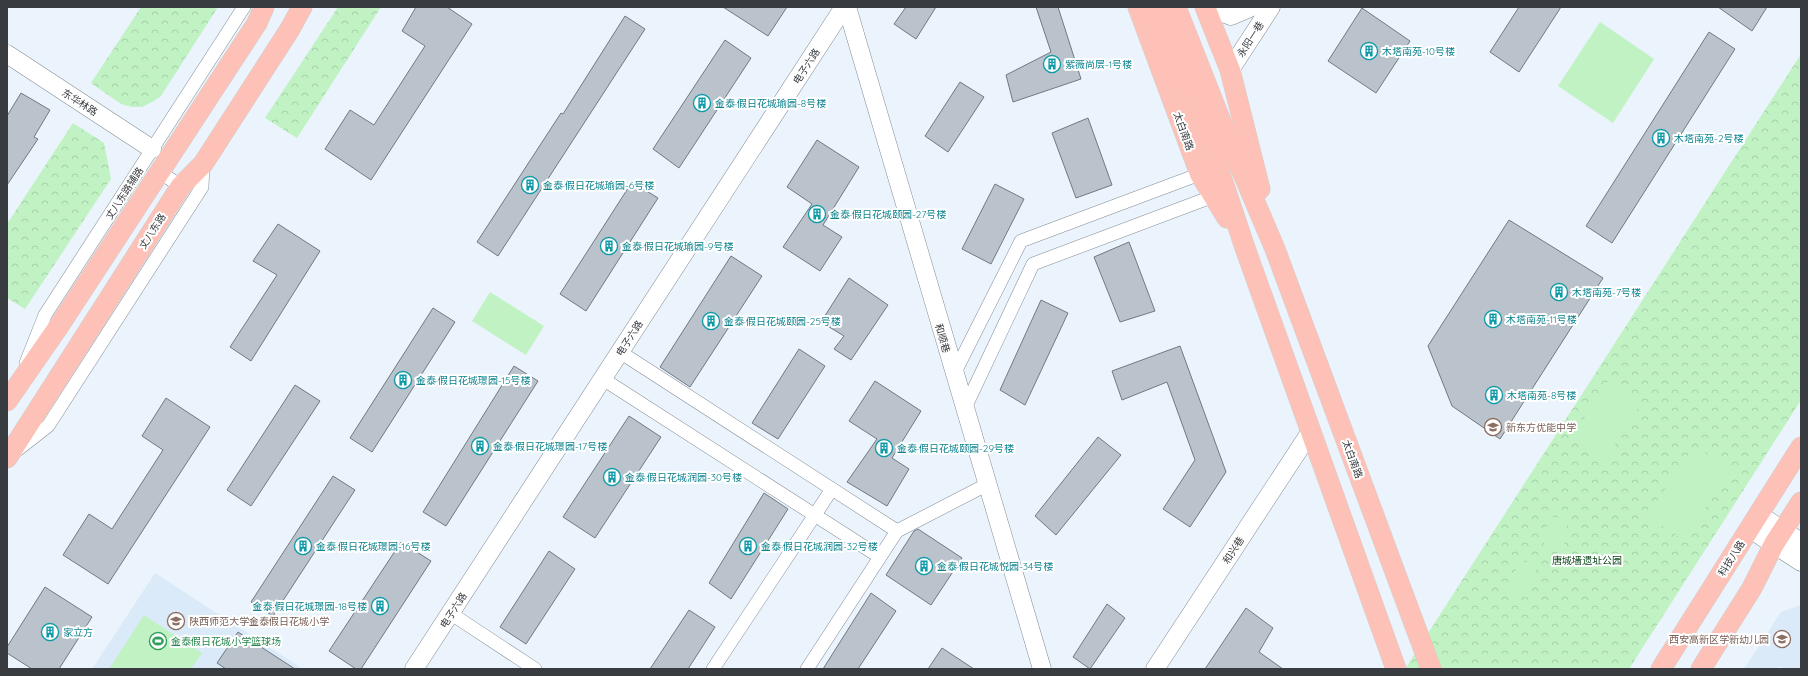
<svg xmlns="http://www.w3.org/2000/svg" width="1808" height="676" font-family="Quicksand,'Noto Sans SC',sans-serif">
  <defs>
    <pattern id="forest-crowns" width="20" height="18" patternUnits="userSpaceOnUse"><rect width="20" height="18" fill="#c0f2c3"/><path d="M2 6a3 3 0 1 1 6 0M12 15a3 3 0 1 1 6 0" fill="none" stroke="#a6d0a9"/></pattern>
  </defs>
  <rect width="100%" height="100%" fill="#ebf4fc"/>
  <g fill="#dbeaf8">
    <polygon points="155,573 303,669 92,669"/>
    <polygon points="1801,605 1801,669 1783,669 1779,666 1777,669 1744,669 1781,612"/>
  </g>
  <g fill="url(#forest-crowns)">
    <polygon points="141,7 218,7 161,96 154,101 142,107 132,107 121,104 91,83"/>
    <polygon points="338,7 381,7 297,138 265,118"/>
    <polygon points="1801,54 1801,400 1629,669 1405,669"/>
    <polygon points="73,123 104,143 111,179 25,309 7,298 7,224"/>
  </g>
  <g fill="#c0f2c3">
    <polygon points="1600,22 1654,59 1613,123 1558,86"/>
    <polygon points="490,292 544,326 526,355 472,321"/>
    <polygon points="1608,381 1641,404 1605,460 1571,438"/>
    <polygon points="1694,446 1731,469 1684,540 1647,516"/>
    <polygon points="1549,516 1568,519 1563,553 1543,550"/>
    <polygon points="1518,560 1537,564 1530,598 1511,594"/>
    <polygon points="144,615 202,653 191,669 109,669"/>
  </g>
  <g fill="#bac2cb" stroke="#717980">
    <polygon points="416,7 447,7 472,24 371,180 325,149 350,110 374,125 425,46 402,31"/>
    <polygon points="723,7 787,7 768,36"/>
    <polygon points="906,7 936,7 916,39 894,24"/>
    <polygon points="1036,7 1058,7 1081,79 1013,102 1006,75 1051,52"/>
    <polygon points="1519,7 1561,7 1519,72 1490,52"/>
    <polygon points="1718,7 1767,7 1752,31"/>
    <polygon points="1362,8 1410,41 1376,93 1328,61"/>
    <polygon points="625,16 645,29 498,256 477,242 561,113 563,114"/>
    <polygon points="1709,32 1735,49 1612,243 1586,226"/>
    <polygon points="725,40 751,58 679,168 653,149"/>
    <polygon points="960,82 984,97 948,152 925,136"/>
    <polygon points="21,93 50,110 34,137 38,139 7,185 7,116"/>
    <polygon points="1088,118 1112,185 1076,198 1052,133"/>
    <polygon points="817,140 859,167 823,225 842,237 820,271 783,247 812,204 787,187"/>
    <polygon points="632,182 658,198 586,311 560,294"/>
    <polygon points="995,184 1024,199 991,264 962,249"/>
    <polygon points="1509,220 1603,278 1500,439 1452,406 1428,346"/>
    <polygon points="278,224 320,251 251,361 230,347 277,275 253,261"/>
    <polygon points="1129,242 1155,311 1120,322 1094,257"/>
    <polygon points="731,256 762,276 690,387 660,367"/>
    <polygon points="849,278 888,305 851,360 834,349 844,336 821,322"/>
    <polygon points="1041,300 1068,313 1025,405 1000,390"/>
    <polygon points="433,308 455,322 372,452 350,438"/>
    <polygon points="1180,346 1226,472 1190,527 1163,509 1195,460 1167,382 1122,400 1112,371"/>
    <polygon points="799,349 825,366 778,439 752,423"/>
    <polygon points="514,366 538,381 446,526 423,512"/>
    <polygon points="875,381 921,411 892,458 909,469 887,506 847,482 877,439 849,421"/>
    <polygon points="295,385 320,401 251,506 227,490"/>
    <polygon points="166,398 210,427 108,584 63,555 89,514 112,529 163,450 142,436"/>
    <polygon points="629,416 661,437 595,538 563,517"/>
    <polygon points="1098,437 1121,455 1056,535 1035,516"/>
    <polygon points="333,476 355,490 273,616 251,602"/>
    <polygon points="764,493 788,509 731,599 709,583"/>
    <polygon points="918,529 962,558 931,605 886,575 914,531"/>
    <polygon points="401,542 431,561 361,669 356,669 329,651"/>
    <polygon points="549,551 575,569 526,644 500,627"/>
    <polygon points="45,587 92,617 59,669 32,669 7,653 7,647"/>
    <polygon points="871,593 896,611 858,669 823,669"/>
    <polygon points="1107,604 1125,618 1090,669 1073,657"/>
    <polygon points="1246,608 1273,628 1259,652 1283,669 1205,669"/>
    <polygon points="689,610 715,627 688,669 650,669"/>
    <polygon points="238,632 295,669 226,669 217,663"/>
    <polygon points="942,648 974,669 928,669"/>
  </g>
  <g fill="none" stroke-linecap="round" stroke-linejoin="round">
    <g stroke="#858d95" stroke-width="14">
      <g id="street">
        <polyline points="159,172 181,186"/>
        <polyline points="620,352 897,531"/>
        <polyline points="26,363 45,315 244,7"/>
        <polyline points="954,374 1021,241 1200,174"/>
        <polyline points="603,379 880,557"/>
        <polyline points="964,410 1033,264 1214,196"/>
        <polyline points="16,451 48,426 202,187 203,164"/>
        <polyline points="450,613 535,669"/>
        <polyline points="713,669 832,489"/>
        <polyline points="807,669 897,531 986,485"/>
      </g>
    </g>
    <g stroke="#858d95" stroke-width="19">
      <g id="secondary">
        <polyline points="847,7 1042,669"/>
        <polyline points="1206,7 1231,16 1252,7"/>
        <polyline points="7,54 152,149"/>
        <polyline points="1230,70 1271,7"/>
        <polyline points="1758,514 1801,542"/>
        <polyline points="1750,529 1801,562"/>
        <polyline points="414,669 844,7"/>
        <polyline points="1155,669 1311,431"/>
      </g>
    </g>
    <g stroke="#cfd0d1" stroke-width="21">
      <g id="primary">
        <polyline points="1138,7 1200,174 1227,218"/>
        <polyline points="1158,7 1209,140 1245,248 1396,669"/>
        <polyline points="1176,7 1226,134 1275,249 1431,669"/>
        <polyline points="1205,7 1230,70 1260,189"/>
        <polyline points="7,401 59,326 257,23 264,7"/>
        <polyline points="7,458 181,186 203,164 290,29 302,7"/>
        <polyline points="1661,669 1801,447"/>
        <polyline points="1701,669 1752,588 1774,544 1801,502"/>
      </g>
    </g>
    <use href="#street" stroke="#fff" stroke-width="13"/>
    <use href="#secondary" stroke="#fff" stroke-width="18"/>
    <use href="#primary" stroke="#fec1b7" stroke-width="20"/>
  </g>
  <defs>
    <g id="building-ring" transform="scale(0.9)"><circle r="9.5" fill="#fff" stroke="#0f9aa8" stroke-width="1.5"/><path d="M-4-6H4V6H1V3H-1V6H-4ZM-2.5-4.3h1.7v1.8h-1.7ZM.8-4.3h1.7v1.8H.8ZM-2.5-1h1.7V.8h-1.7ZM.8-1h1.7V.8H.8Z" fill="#0f9aa8"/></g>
    <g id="school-ring" transform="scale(0.9)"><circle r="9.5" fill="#fff" stroke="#8d6e63" stroke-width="1.5"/><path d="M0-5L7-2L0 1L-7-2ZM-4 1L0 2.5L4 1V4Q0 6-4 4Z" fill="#8d6e63"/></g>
    <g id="stadium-ring" transform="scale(0.9)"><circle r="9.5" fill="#fff" stroke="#2e9e5b" stroke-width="1.5"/><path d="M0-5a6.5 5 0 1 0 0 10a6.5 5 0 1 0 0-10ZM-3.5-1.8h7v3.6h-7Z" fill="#2e9e5b"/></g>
  </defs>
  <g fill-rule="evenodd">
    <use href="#building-ring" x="1369" y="51"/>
    <use href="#building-ring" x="1052" y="64"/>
    <use href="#building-ring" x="702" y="103"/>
    <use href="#building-ring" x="1661" y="138"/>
    <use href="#building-ring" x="530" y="185"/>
    <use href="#building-ring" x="817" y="214"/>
    <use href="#building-ring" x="609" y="246"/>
    <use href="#building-ring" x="1559" y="292"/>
    <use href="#building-ring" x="1493" y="319"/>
    <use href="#building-ring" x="711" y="321"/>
    <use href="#building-ring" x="403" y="380"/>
    <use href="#building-ring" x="1494" y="395"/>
    <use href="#school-ring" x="1493" y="427"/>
    <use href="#building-ring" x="480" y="446"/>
    <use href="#building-ring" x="884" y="448"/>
    <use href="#building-ring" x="612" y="477"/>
    <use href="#building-ring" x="303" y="546"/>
    <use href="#building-ring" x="748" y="546"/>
    <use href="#building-ring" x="924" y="566"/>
    <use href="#building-ring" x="380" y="606"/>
    <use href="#school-ring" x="176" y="621"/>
    <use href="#building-ring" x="50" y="632"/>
    <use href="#school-ring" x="1782" y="639"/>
    <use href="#stadium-ring" x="158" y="641"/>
  </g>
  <g text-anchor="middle" stroke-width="4" stroke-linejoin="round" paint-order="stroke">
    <g font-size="10" fill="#383b3f" stroke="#fff">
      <text transform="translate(1250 39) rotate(-57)" y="4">永阳一巷</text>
      <text transform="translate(806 66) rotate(-57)" y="4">电子六路</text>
      <text transform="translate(80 102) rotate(33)" y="4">东华林路</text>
      <text transform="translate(1184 131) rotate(70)" y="4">太白南路</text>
      <text transform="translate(124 193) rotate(-57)" y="4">丈八东路辅路</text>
      <text transform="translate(152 231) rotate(-57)" y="4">丈八东路</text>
      <text transform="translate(629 338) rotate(-57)" y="4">电子六路</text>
      <text transform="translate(943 338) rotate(74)" y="4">和顺巷</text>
      <text transform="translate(1353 459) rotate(70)" y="4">太白南路</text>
      <text transform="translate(1233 550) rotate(-57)" y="4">和兴巷</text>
      <text transform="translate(1731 558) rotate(-58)" y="4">科技八路</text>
      <text transform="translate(453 610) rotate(-57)" y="4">电子六路</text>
    </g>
    <g font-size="10" fill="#0d838f" stroke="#fff" text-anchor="start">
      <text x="1382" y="55">木塔南苑-10号楼</text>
      <text x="1065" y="68">紫薇尚层-1号楼</text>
      <text x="715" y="107">金泰·假日花城瑜园-8号楼</text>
      <text x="1674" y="142">木塔南苑-2号楼</text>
      <text x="543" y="189">金泰·假日花城瑜园-6号楼</text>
      <text x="830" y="218">金泰·假日花城颐园-27号楼</text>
      <text x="622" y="250">金泰·假日花城瑜园-9号楼</text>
      <text x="1572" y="296">木塔南苑-7号楼</text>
      <text x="1506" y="323">木塔南苑-11号楼</text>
      <text x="724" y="325">金泰·假日花城颐园-25号楼</text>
      <text x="416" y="384">金泰·假日花城璟园-15号楼</text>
      <text x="1507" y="399">木塔南苑-8号楼</text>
      <text x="493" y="450">金泰·假日花城璟园-17号楼</text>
      <text x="897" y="452">金泰·假日花城颐园-29号楼</text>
      <text x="625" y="481">金泰·假日花城润园-30号楼</text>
      <text x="316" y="550">金泰·假日花城璟园-16号楼</text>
      <text x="761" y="550">金泰·假日花城润园-32号楼</text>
      <text x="937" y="570">金泰·假日花城悦园-34号楼</text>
      <text x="367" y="610" text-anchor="end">金泰·假日花城璟园-18号楼</text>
      <text x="63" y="636">家立方</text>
    </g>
    <g font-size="10" fill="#785e54" stroke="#fff" text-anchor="start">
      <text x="1506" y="431">新东方优能中学</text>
      <text x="189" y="625">陕西师范大学金泰假日花城小学</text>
      <text x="1769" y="643" text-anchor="end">西安高新区学新幼儿园</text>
    </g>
    <g font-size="10" fill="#023f10" stroke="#fff">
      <text x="1587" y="564">唐城墙遗址公园</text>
    </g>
    <g font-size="10" fill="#27864d" stroke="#fff" text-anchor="start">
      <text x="171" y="645">金泰假日花城小学篮球场</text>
    </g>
  </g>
  <rect width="1808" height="676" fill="none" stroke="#383b3f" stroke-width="16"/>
</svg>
